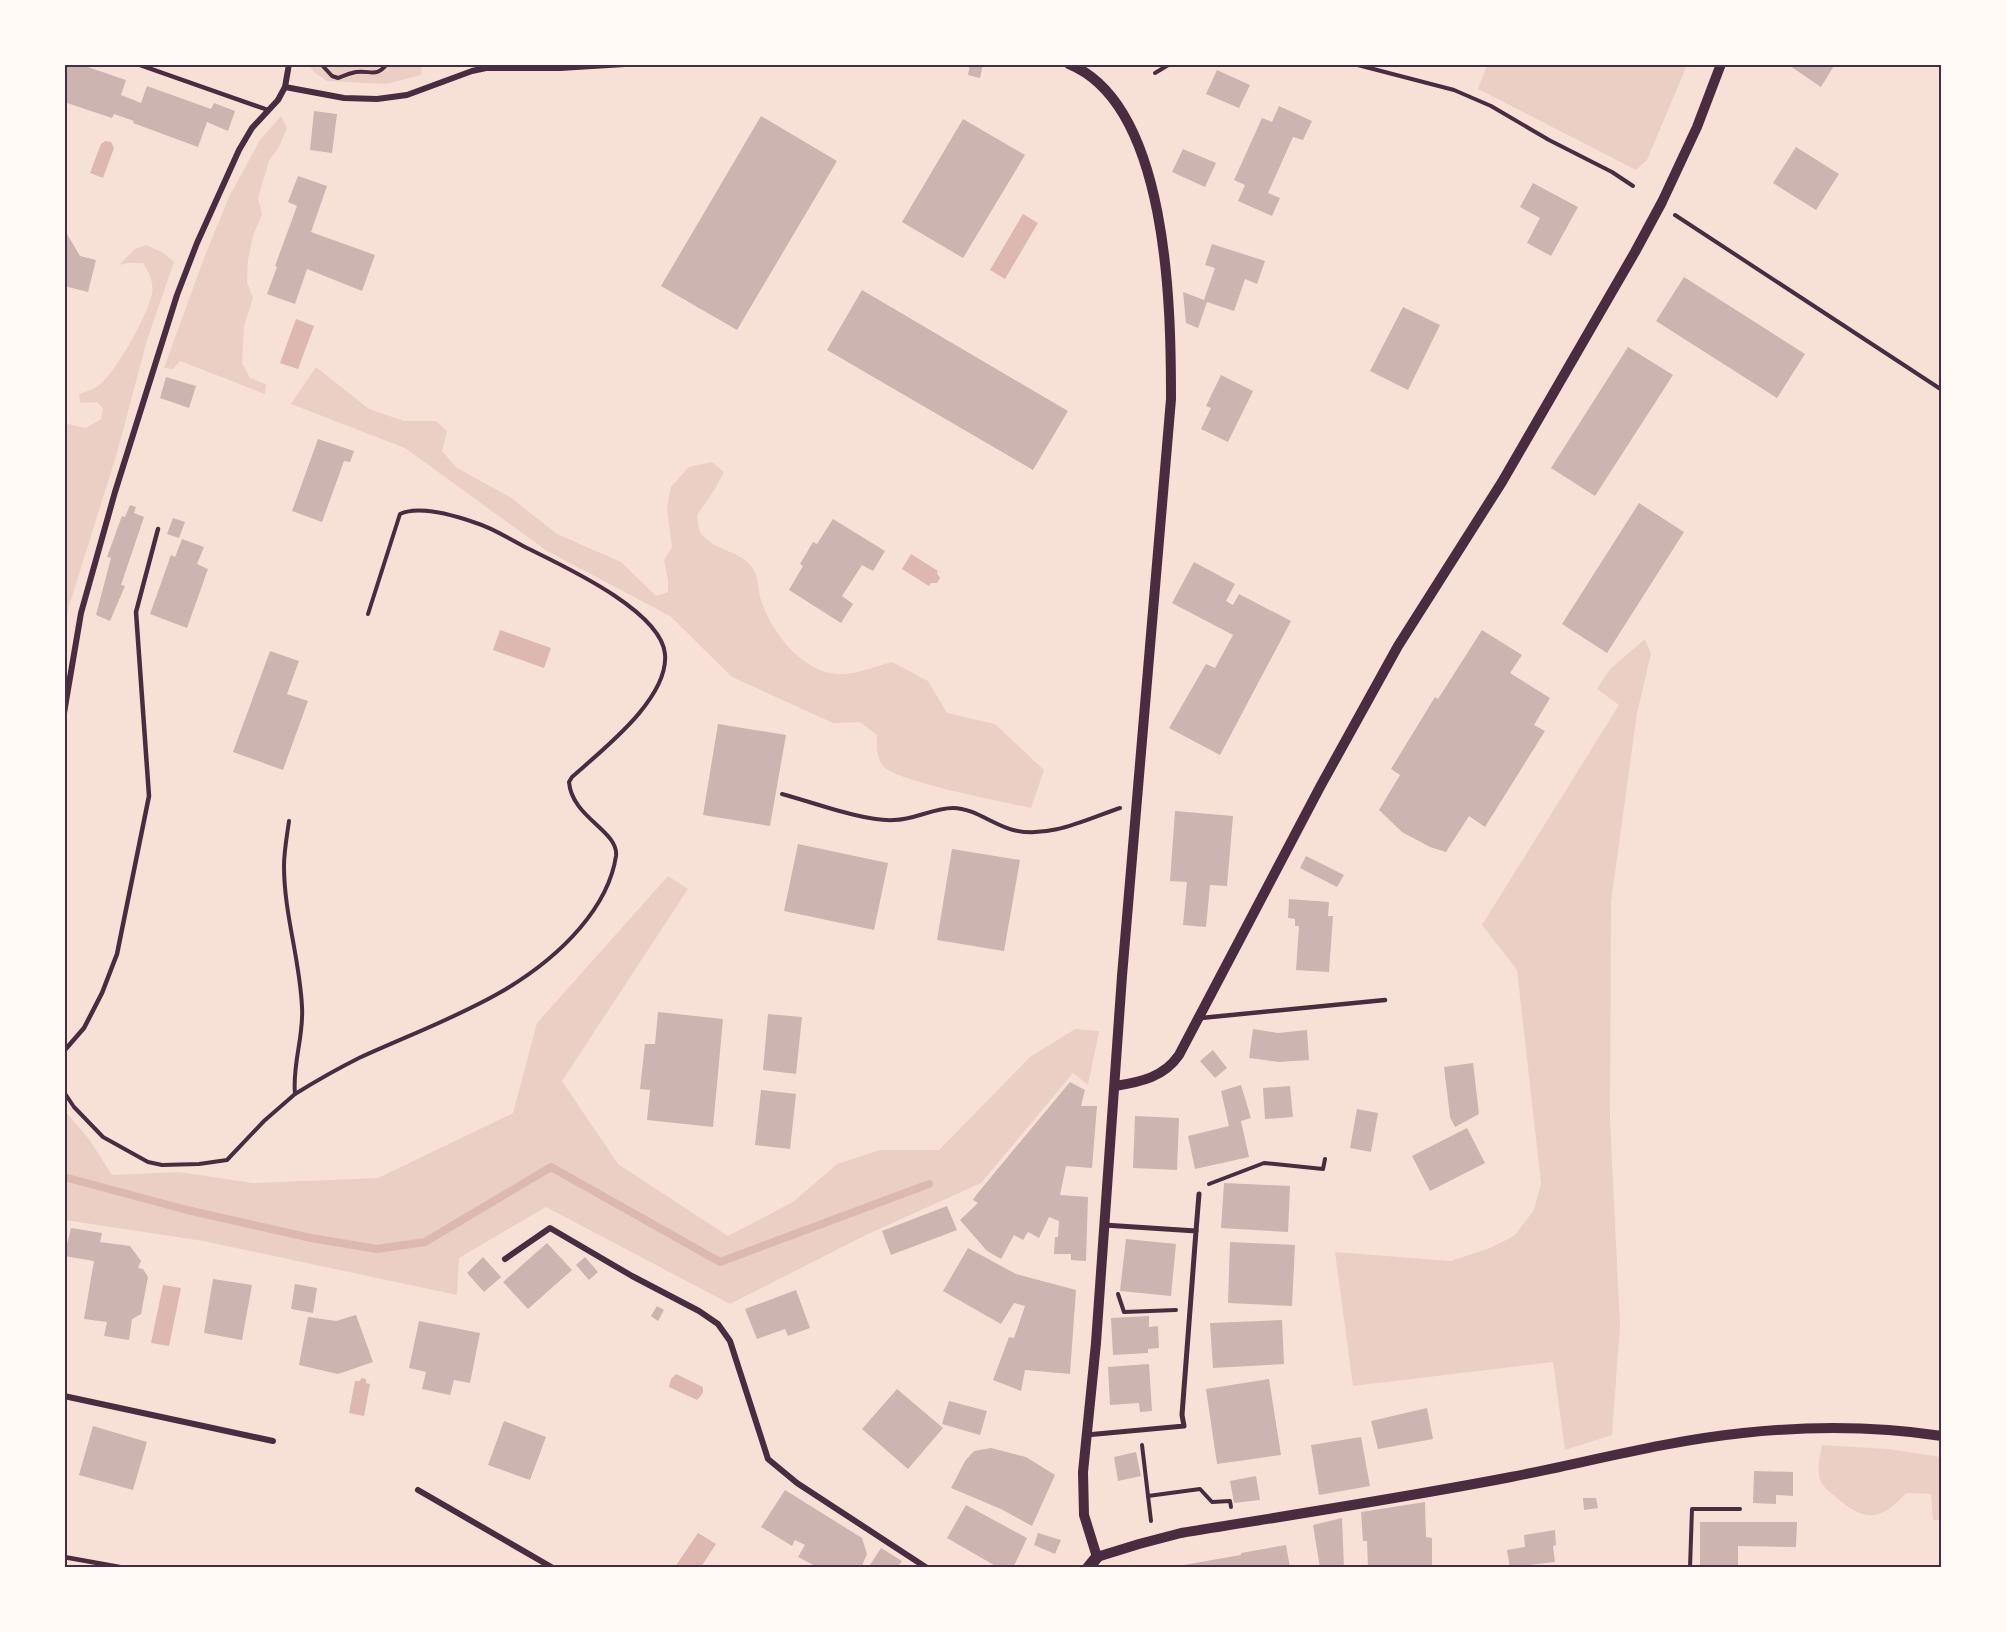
<svg xmlns="http://www.w3.org/2000/svg" width="2006" height="1632" font-family="'Archivo Narrow',sans-serif">
  <rect width="100%" height="100%" fill="#f7e1d7"/>
  <g fill="#ebcfc5">
    <polygon points="309,65 422,65 421,75 386,84 327,81 314,72"/>
    <polygon points="1487,65 1487,64 1687,65 1647,160 1636,170 1478,89"/>
    <polygon points="281,116 287,128 279,147 269,161 263,181 258,198 262,214 253,236 248,260 247,282 253,298 244,326 242,363 250,378 266,384 265,394 180,361 173,369 164,368 204,258 229,197 260,140"/>
    <path d="M146,245L162,252L174,262L147,340L117,453L69,606L65,628V421L68,424L86,428L101,419L103,408L97,402L80,403L79,394C84,392 92,390 97,387C115,375 147,316 152,294C154,283 149,272 143,263H128L119,265L135,249Z"/>
    <path d="M316,367L369,409L404,421H436L447,431L442,451L457,468L510,497L557,534L621,562L656,596L668,592V580L664,560L672,547L667,508L671,487L689,467L712,462L724,472L715,489L697,515C698,520 698,528 701,533C715,553 743,549 755,572C759,581 758,594 762,603C773,634 803,673 839,674C855,675 876,666 892,662L928,681L947,713L995,724L1044,770L1031,808C1005,802 897,782 883,766C876,756 877,746 877,735L860,722L833,723L732,677L670,616L547,551L405,448L291,404Z"/>
    <polygon points="1645,639 1651,654 1637,713 1611,902 1610,1121 1620,1325 1612,1435 1565,1450 1553,1362 1353,1386 1335,1252 1451,1261 1490,1248 1514,1236 1534,1210 1541,1183 1517,970 1482,925 1619,705 1597,689 1610,669"/>
    <polygon points="668,876 688,889 562,1081 618,1164 728,1236 793,1202 837,1164 880,1150 939,1150 1030,1057 1075,1029 1099,1031 1088,1085 1073,1073 981,1183 864,1236 730,1304 546,1207 459,1258 457,1295 203,1241 65,1220 65,1111 89,1139 112,1175 179,1172 253,1183 378,1178 513,1113 537,1023"/>
    <path d="M1822,1445L1888,1449L1941,1457V1520H1933L1931,1494L1906,1493C1882,1520 1866,1523 1838,1499C1833,1494 1824,1488 1821,1482C1816,1470 1820,1457 1822,1445Z"/>
  </g>
  <g fill="#dcb8b0">
    <polygon points="105,141 111,142 114,148 103,178 90,173 101,144"/>
    <polygon points="1023,214 1038,223 1005,279 990,270"/>
    <polygon points="296,319 314,326 298,369 280,363"/>
    <polygon points="911,554 938,571 937,573 940,578 937,583 931,583 929,586 902,569"/>
    <polygon points="500,630 551,648 544,668 493,650"/>
    <polygon points="163,1285 181,1288 169,1346 151,1343"/>
    <polygon points="676,1374 703,1387 703,1393 697,1400 669,1387 671,1379"/>
    <polygon points="361,1378 366,1379 366,1383 370,1384 364,1416 349,1413 355,1381 360,1381"/>
    <polygon points="698,1533 716,1544 701,1567 675,1567"/>
  </g>
  <g fill="none" stroke-linecap="round" stroke-linejoin="round">
    <polyline stroke="#dcb8b0" stroke-width="8" points="64,1177 187,1210 311,1238 377,1249 425,1242 551,1167 720,1262 929,1184"/>
  </g>
  <g fill="#ccb4b1">
    <polygon points="66,64 79,64 126,80 121,95 141,103 147,86 211,109 214,103 235,111 228,131 207,122 198,147 133,123 134,121 114,114 112,118 64,102"/>
    <polygon points="970,64 983,64 980,78 968,75"/>
    <polygon points="1787,64 1835,64 1821,87"/>
    <polygon points="1217,70 1250,85 1239,108 1206,94"/>
    <polygon points="1279,106 1312,121 1303,140 1293,137 1268,193 1280,198 1272,216 1238,201 1245,185 1234,180 1262,118 1272,122"/>
    <polygon points="314,111 337,114 332,153 310,150"/>
    <polygon points="761,116 837,161 737,330 661,286"/>
    <polygon points="963,119 1025,155 963,258 902,222"/>
    <polygon points="1796,147 1839,174 1816,210 1773,183"/>
    <polygon points="1183,149 1216,163 1205,187 1172,172"/>
    <polygon points="298,176 327,186 311,232 375,255 362,291 307,269 295,304 267,294 277,267 275,266 297,206 288,202"/>
    <polygon points="1533,183 1578,207 1551,256 1527,243 1540,218 1520,207"/>
    <polygon points="64,233 67,234 80,256 96,260 88,292 64,286"/>
    <polygon points="1212,244 1265,261 1257,284 1245,279 1234,311 1207,302 1198,328 1186,323 1183,292 1204,300 1215,268 1205,265"/>
    <polygon points="1684,277 1805,354 1777,398 1656,321"/>
    <polygon points="862,290 1068,411 1033,470 827,350"/>
    <polygon points="1403,307 1440,325 1408,390 1370,371"/>
    <polygon points="1628,347 1673,375 1595,496 1551,468"/>
    <polygon points="1221,375 1253,391 1228,442 1201,429 1211,408 1206,406"/>
    <polygon points="166,377 196,386 189,408 160,398"/>
    <polygon points="318,439 354,451 350,462 344,461 322,522 292,511"/>
    <polygon points="1639,503 1684,532 1607,653 1562,624"/>
    <polygon points="130,505 136,507 134,513 144,517 121,585 125,586 110,621 96,615 111,558 107,557 122,516 125,517"/>
    <polygon points="173,518 185,522 179,538 167,534"/>
    <polygon points="833,519 885,551 873,571 862,565 842,596 853,604 841,623 789,590 803,566 800,564 813,542 817,544"/>
    <polygon points="182,539 204,547 197,564 208,569 187,628 150,614 171,555 175,557"/>
    <polygon points="1194,562 1235,584 1226,601 1233,605 1239,594 1291,621 1220,755 1169,728 1206,664 1215,668 1233,635 1172,603"/>
    <polygon points="1482,630 1522,655 1510,673 1550,698 1534,725 1545,731 1485,827 1469,816 1446,852 1430,847 1402,832 1379,810 1400,775 1391,769 1435,697 1438,699"/>
    <polygon points="270,651 299,661 287,694 308,701 283,770 233,752"/>
    <polygon points="718,724 786,735 770,826 703,815"/>
    <polygon points="1175,811 1233,816 1227,886 1210,885 1206,927 1183,925 1187,882 1170,881"/>
    <polygon points="798,844 888,863 874,930 784,911"/>
    <polygon points="952,849 1020,860 1004,951 937,940"/>
    <polygon points="1306,856 1344,875 1337,887 1300,868"/>
    <polygon points="1289,899 1329,902 1328,916 1333,916 1329,972 1296,970 1299,926 1295,926 1295,919 1288,918"/>
    <polygon points="658,1012 723,1019 713,1127 647,1120 650,1090 640,1089 645,1044 655,1044"/>
    <polygon points="768,1014 802,1017 796,1074 763,1070"/>
    <polygon points="1253,1029 1278,1033 1307,1030 1309,1060 1279,1062 1249,1058"/>
    <polygon points="1213,1050 1227,1068 1215,1078 1200,1061"/>
    <polygon points="1473,1063 1479,1114 1455,1127 1450,1117 1444,1067"/>
    <polygon points="1070,1082 1085,1090 1081,1106 1097,1106 1092,1168 1066,1166 1060,1195 1088,1197 1086,1261 1071,1260 1071,1254 1054,1254 1055,1237 1058,1237 1059,1221 1049,1217 1039,1238 1028,1232 1023,1240 1014,1235 1001,1259 987,1251 960,1220 978,1203 973,1200 977,1194"/>
    <polygon points="1241,1085 1251,1118 1241,1121 1249,1157 1195,1169 1188,1136 1229,1126 1221,1091"/>
    <polygon points="1290,1086 1293,1117 1265,1119 1263,1088"/>
    <polygon points="761,1090 796,1094 790,1149 755,1145"/>
    <polygon points="1357,1109 1378,1113 1371,1152 1350,1148"/>
    <polygon points="1135,1116 1179,1118 1177,1170 1133,1168"/>
    <polygon points="1467,1128 1485,1163 1430,1191 1412,1156"/>
    <polygon points="1224,1183 1290,1186 1288,1232 1221,1228"/>
    <polygon points="947,1206 957,1230 891,1255 882,1231"/>
    <polygon points="71,1228 102,1233 100,1242 130,1246 141,1261 138,1268 143,1269 148,1277 141,1314 132,1319 129,1340 104,1336 107,1322 84,1319 94,1261 64,1256"/>
    <polygon points="1126,1239 1176,1244 1171,1296 1120,1291"/>
    <polygon points="1230,1242 1295,1245 1292,1306 1228,1303"/>
    <polygon points="547,1243 572,1270 528,1309 503,1282"/>
    <polygon points="968,1248 1016,1274 1076,1290 1070,1374 1025,1370 1021,1391 993,1380 1009,1337 1014,1338 1025,1306 1014,1303 1001,1324 943,1291"/>
    <polygon points="483,1257 501,1277 484,1292 467,1273"/>
    <polygon points="585,1257 598,1272 589,1280 576,1265"/>
    <polygon points="213,1279 252,1285 242,1340 204,1333"/>
    <polygon points="295,1284 317,1288 313,1313 291,1309"/>
    <polygon points="796,1290 810,1328 788,1336 785,1329 757,1339 745,1309"/>
    <polygon points="657,1306 664,1310 658,1321 651,1316"/>
    <polygon points="356,1315 373,1362 338,1374 299,1365 308,1317 336,1321"/>
    <polygon points="1149,1316 1149,1327 1158,1326 1159,1348 1148,1349 1148,1353 1113,1355 1111,1318"/>
    <polygon points="1282,1320 1284,1364 1213,1368 1210,1323"/>
    <polygon points="419,1321 480,1333 470,1383 454,1380 450,1395 422,1389 426,1372 409,1368"/>
    <polygon points="1149,1364 1152,1411 1140,1412 1139,1403 1110,1405 1108,1367"/>
    <polygon points="1269,1379 1281,1455 1217,1464 1206,1389"/>
    <polygon points="897,1389 943,1428 908,1469 862,1429"/>
    <polygon points="949,1401 987,1411 980,1435 942,1424"/>
    <polygon points="1427,1408 1433,1439 1378,1449 1371,1421"/>
    <polygon points="504,1421 546,1437 530,1480 488,1465"/>
    <polygon points="93,1426 147,1442 133,1490 79,1475"/>
    <polygon points="1361,1437 1370,1486 1319,1495 1311,1445"/>
    <polygon points="991,1448 1026,1457 1055,1475 1032,1526 1001,1509 951,1488 965,1461 974,1451"/>
    <polygon points="1136,1452 1141,1476 1118,1481 1114,1457"/>
    <polygon points="1754,1471 1793,1472 1793,1496 1776,1495 1776,1504 1753,1503"/>
    <polygon points="1256,1476 1260,1500 1234,1503 1230,1481"/>
    <polygon points="785,1490 862,1538 867,1554 861,1568 828,1568 825,1566 824,1568 819,1568 798,1557 805,1545 795,1540 792,1546 761,1527"/>
    <polygon points="1583,1498 1596,1498 1598,1508 1584,1510"/>
    <polygon points="1425,1502 1426,1537 1432,1538 1432,1568 1368,1568 1367,1541 1363,1541 1361,1512"/>
    <polygon points="966,1505 1027,1538 1013,1568 999,1568 947,1538"/>
    <polygon points="1342,1518 1344,1568 1320,1568 1313,1525"/>
    <polygon points="1700,1522 1797,1522 1796,1547 1738,1546 1738,1568 1700,1568"/>
    <polygon points="1555,1530 1556,1545 1553,1546 1555,1562 1529,1565 1529,1568 1510,1568 1507,1550 1525,1547 1524,1535"/>
    <polygon points="1038,1533 1061,1540 1055,1554 1034,1545"/>
    <polygon points="1286,1545 1290,1568 1166,1568 1241,1555 1241,1553"/>
    <polygon points="881,1548 902,1561 897,1568 868,1568"/>
  </g>
  <g fill="none" stroke-linecap="round" stroke-linejoin="round">
    <g stroke="#4a2c40" stroke-width="4">
      <path d="M321,64L332,76L338,78C343,76 350,73 356,72C371,70 376,78 387,64"/>
      <polyline points="1354,64 1454,90 1491,106 1549,140 1612,172 1633,186"/>
      <polyline points="1155,73 1170,64"/>
      <polyline points="1675,215 1942,390"/>
      <path d="M782,794C812,802 865,822 894,820C914,820 933,808 953,808C974,808 993,825 1013,830C1049,839 1087,819 1120,808"/>
      <path d="M64,1092L74,1107L103,1137L148,1162L162,1165L199,1164L227,1160L264,1121L295,1094C292,1064 304,1037 302,1007C300,960 284,914 284,866C284,851 287,836 289,821"/>
      <path d="M295,1094C316,1081 337,1069 359,1058C437,1022 522,996 580,928C597,908 612,883 616,856C619,831 572,818 569,782L572,777C602,750 669,699 665,654C661,610 561,565 525,547C509,539 493,528 476,523C456,516 420,505 400,514L368,614"/>
      <polyline points="1209,1184 1264,1163 1323,1169 1325,1159"/>
      <polyline points="1118,1294 1124,1312 1176,1310"/>
      <polyline points="1142,1445 1151,1521"/>
      <polyline points="1148,1496 1200,1489 1212,1502 1230,1501 1231,1507"/>
      <polyline points="1690,1568 1692,1509 1740,1509"/>
    </g>
    <g stroke="#4a2c40" stroke-width="4.5">
      <polyline points="137,64 268,110"/>
      <polyline points="1201,1018 1385,1000"/>
      <polyline points="64,1051 84,1028 102,993 117,954 149,796 136,612 158,529"/>
      <polyline points="64,1557 125,1568"/>
    </g>
    <g stroke="#4a2c40" stroke-width="5">
      <polyline points="1196,1231 1199,1194"/>
      <polyline points="1086,1435 1184,1426 1182,1415 1196,1231 1104,1225"/>
    </g>
    <g stroke="#4a2c40" stroke-width="6">
      <polyline points="285,87 344,98 377,99 407,95 472,71 486,68 560,68 625,64"/>
      <polyline points="64,713 81,613 115,492 177,295 197,243 239,150 252,128 278,100 285,87 289,64"/>
      <polyline points="505,1259 550,1228 632,1276 699,1311 718,1324 730,1341 768,1459 797,1483 927,1568"/>
      <polyline points="64,1396 273,1441"/>
      <polyline points="418,1490 553,1568"/>
    </g>
    <g stroke="#4a2c40" stroke-width="10">
      <path d="M1069,64C1169,105 1171,308 1171,399L1122,976L1096,1343L1083,1472L1084,1515L1097,1557L1139,1544L1181,1533C1291,1515 1402,1498 1511,1477C1588,1462 1665,1441 1743,1433C1809,1426 1875,1426 1942,1436"/>
      <path d="M1115,1086C1141,1082 1164,1077 1179,1055L1320,787L1398,646L1502,482L1635,252L1662,202L1697,127L1721,64"/>
    </g>
    <polyline stroke="#4a2c40" stroke-width="12" points="1088,1568 1097,1557"/>
  </g>
  <rect width="2006" height="1632" fill="none" stroke="#fffaf5" stroke-width="132"/>
  <rect x="66" y="66" width="1874" height="1500" fill="none" stroke="#4a2c40" stroke-width="2"/>
</svg>
